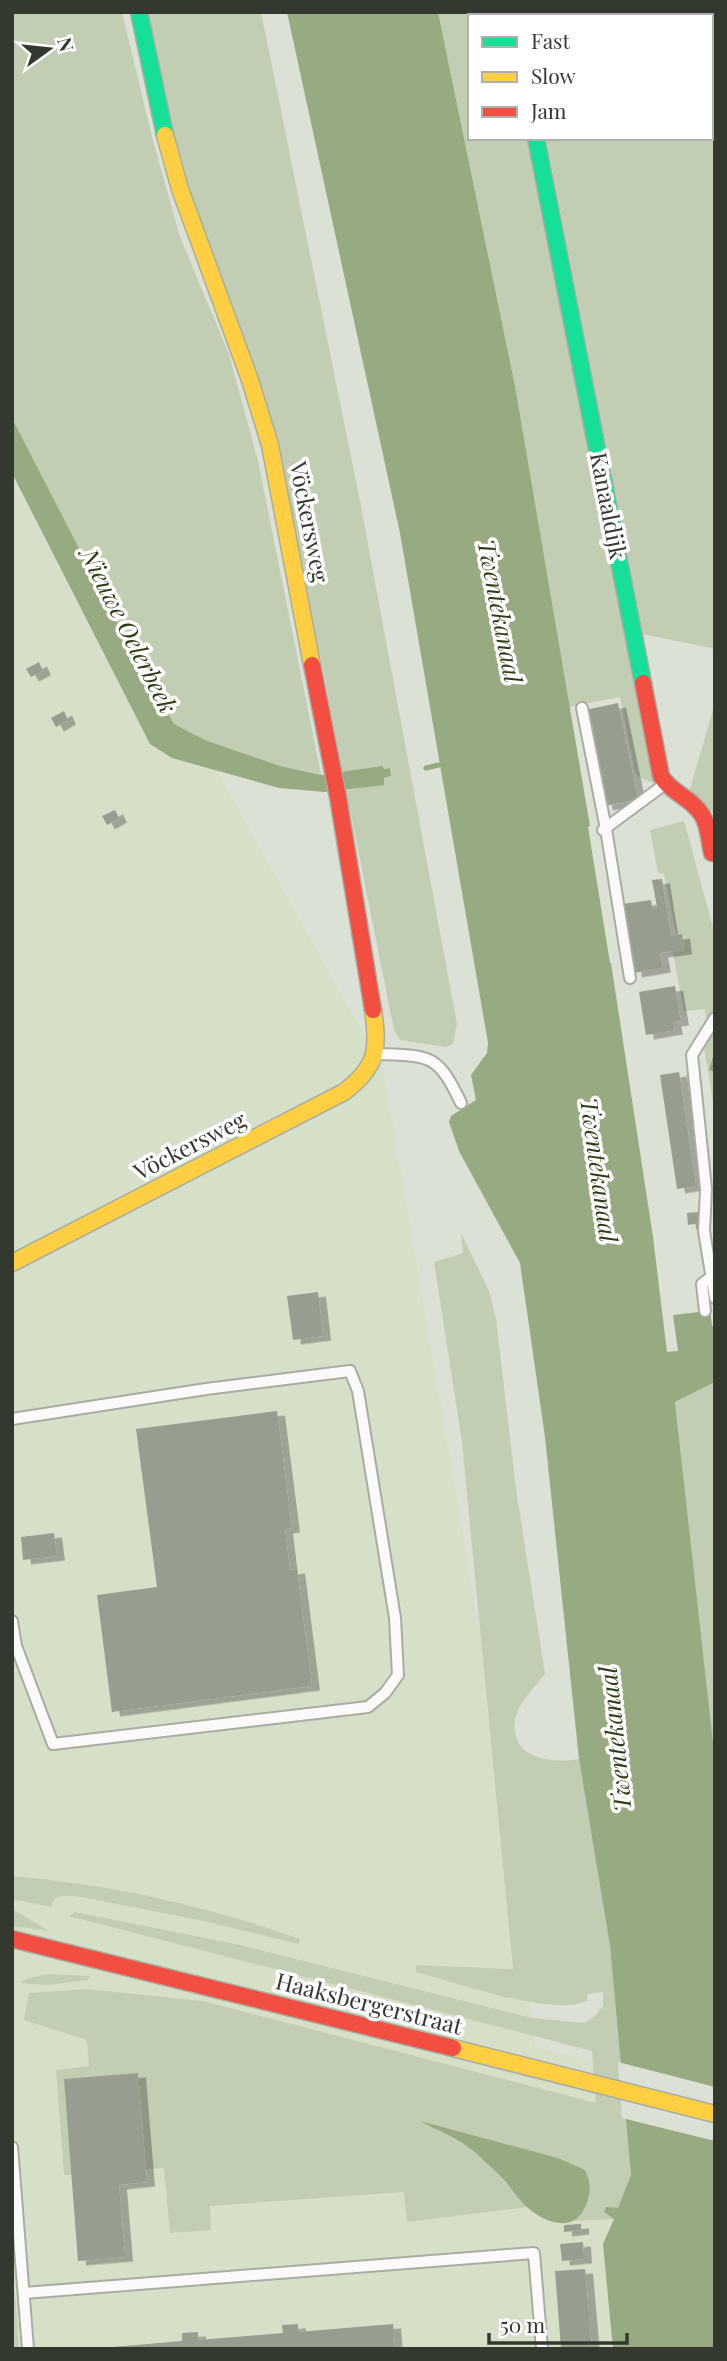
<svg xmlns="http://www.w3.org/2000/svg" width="727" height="2361" font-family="'Playfair Display',serif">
  <defs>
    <filter id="shadow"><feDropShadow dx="8" dy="4.5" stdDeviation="0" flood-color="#0004"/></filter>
  </defs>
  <rect width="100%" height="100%" fill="#dbe1d4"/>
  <polygon fill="#d6e0c9" points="12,402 383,1069 499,1743 535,2047 715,2090 715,2349 12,2349"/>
  <g fill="#c2ceb3">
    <polygon points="12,12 122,12 152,137 180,237 229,354 258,461 321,775 280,766 205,740 174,724 119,626 12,418"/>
    <polygon points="147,12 261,12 360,501 457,1024 453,1044 446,1047 400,1040 394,1030 346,790 384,784 383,778 391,776 390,768 383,769 382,766 343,773 321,658 177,156"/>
    <polygon points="438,12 504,12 504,16 470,16 470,138 528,138 654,783 639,777 635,772 620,697 569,707 515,386"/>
    <polygon points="649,12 715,12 715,649 643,634 546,138 711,138 711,16 648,16"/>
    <polygon points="715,703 715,815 689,792"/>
    <polygon points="684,821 715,935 715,1056 712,1056 709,1070 715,1072 715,1113 701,1029 707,1022 705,1009 684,1011 671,943 678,942 664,874 658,873 650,830"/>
    <path d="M461,1233L489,1291L496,1319L516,1489L545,1674C535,1687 517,1704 515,1721C510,1759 551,1764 579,1759L610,1946L631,2175L618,2209L604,2212L614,2219L573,2221C584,2212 588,2202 590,2188L558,2158L425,2123L468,2147L491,2167L527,2207L407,2222L404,2192L210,2206L211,2230L170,2233L164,2168L64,2175L56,2070L89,2066L87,2040L24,2020L29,1993L86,1989L203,2001L596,2103L592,2051L69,1916L75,1912L240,1945L532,2018L584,2023L595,2016L603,2006V1992L588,1994L587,2001C550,2017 456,1982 416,1972V1965L513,1969L462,1442L434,1262L463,1253Z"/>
    <polygon points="715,1382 715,1760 675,1402"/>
    <path d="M12,1876C110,1884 207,1906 300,1939L298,1944L204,1921L76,1896H62L54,1899L51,1907L12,1899Z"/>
    <polygon points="12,1909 49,1931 12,1926"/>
    <polygon points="49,1974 91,1976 87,1980 49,1985 20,1983 28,1978"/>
    <polygon points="12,2293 15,2293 19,2349 12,2349"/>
  </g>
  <g fill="#98aa81">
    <polygon points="287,12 438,12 515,386 590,826 588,827 610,963 611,963 653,1237 667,1352 678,1351 673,1315 699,1312 699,1302 709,1301 712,1326 715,1326 715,1382 675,1402 715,1760 715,2349 613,2349 603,2244 614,2219 604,2212 606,2207 618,2208 631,2175 610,1946 579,1759 545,1437 520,1263 459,1151 449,1122 451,1116 476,1100 471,1075 487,1053 488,1043 400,533"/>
    <polygon points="12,418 119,626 174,724 205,740 280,766 321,775 382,766 384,769 390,768 391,776 384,778 384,785 325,792 279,788 172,758 150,744 12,473"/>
    <path d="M420,2121L558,2158L585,2170C592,2184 591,2197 583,2211C570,2233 543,2221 528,2208C519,2200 511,2188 503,2179C493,2169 483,2159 472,2150C457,2138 437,2130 420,2121Z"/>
  </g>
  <polygon fill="#dbe1d4" points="618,2062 715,2087 715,2141 622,2118"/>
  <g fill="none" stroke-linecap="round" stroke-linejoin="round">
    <polyline stroke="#98aa81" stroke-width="5" points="426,768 439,765"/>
  </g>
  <g fill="#979e8f" filter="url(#shadow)">
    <polygon points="541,12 578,12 578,14 541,16"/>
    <polygon points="39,662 43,671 31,677 26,669"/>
    <polygon points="618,703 638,799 605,806 585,710"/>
    <polygon points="64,711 68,720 56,727 51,718"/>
    <polygon points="115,810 119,818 107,825 102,816"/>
    <polygon points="662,879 671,936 682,934 684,950 660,953 663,968 634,973 623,904 651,900 652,908 657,907 652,880"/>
    <polygon points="675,986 681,1021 673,1022 675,1030 646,1035 639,992"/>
    <polygon points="713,1056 715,1056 715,1072 709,1070"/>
    <polygon points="679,1072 696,1186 677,1189 660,1075"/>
    <polygon points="699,1212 700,1223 688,1225 687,1213"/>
    <polygon points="318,1292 323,1336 293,1340 287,1296"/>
    <polygon points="277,1411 292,1528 285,1529 290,1570 297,1569 312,1686 112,1712 97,1595 157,1587 136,1429"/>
    <polygon points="54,1533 57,1556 23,1560 21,1537"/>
    <polygon points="138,2073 147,2182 119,2185 125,2257 78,2261 64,2079"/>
    <polygon points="581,2224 581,2230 564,2232 564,2225"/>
    <polygon points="583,2242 584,2259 562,2261 560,2244"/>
    <polygon points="585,2269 592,2349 561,2349 555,2271"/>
    <polygon points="298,2324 298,2332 393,2324 395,2349 113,2349 113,2347 182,2341 182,2333 198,2332 198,2340 283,2333 282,2325"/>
  </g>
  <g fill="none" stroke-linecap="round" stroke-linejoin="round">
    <g stroke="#a8ada2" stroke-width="14">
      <g id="lane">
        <polyline points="582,708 606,829 630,978"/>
        <polyline points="603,830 665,784"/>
        <polyline points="715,1018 692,1055 706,1189 704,1231 715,1298"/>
        <path d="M376,1054C431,1056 437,1053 461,1103"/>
        <polyline points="705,1311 702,1284 711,1277"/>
        <polyline points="12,1419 206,1389 350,1371 358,1391 395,1618 398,1675 385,1693 368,1707 53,1744 16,1646 12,1621"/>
        <polyline points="12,2147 28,2349"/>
        <polyline points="24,2293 534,2253 542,2349"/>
      </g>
    </g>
    <g stroke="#a8ada2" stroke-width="24">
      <polyline id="street" points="511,12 512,16"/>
    </g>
    <g stroke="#a8ada2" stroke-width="19">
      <g id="fast">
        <polyline points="139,12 165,135"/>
        <polyline points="536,138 643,683"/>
      </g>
    </g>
    <g stroke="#a8ada2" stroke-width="19">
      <g id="slow">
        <polyline points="165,135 180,189 250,380 270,445 312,665"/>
        <path d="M12,1263L344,1092C377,1067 379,1050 373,1010"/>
        <polyline points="453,2048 715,2114"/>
      </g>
    </g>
    <g stroke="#a8ada2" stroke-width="19">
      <g id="jam">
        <polyline points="312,665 338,797 373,1010"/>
        <path d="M643,683L661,776C671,793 692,798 702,815C709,826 709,840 712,853"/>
        <polyline points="12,1939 453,2048"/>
      </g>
    </g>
    <use href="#lane" stroke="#fafaf9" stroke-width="10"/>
    <use href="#street" stroke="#fafaf9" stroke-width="21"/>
    <use href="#fast" stroke="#16e098" stroke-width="16"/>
    <use href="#slow" stroke="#ffcf43" stroke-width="16"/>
    <use href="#jam" stroke="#f24e42" stroke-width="16"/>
  </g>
  <g text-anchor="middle" stroke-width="7" stroke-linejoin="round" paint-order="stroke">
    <g font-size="23" fill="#34392f" stroke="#fff">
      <text transform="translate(608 506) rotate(79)" y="8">Kanaaldijk</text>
      <text transform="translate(309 522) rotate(79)" y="8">Vöckersweg</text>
      <text transform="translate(190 1146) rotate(-27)" y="8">Vöckersweg</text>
      <text transform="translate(369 2004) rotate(14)" y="8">Haaksbergerstraat</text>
    </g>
    <g font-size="24" font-style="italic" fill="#2c3c12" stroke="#fff">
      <text transform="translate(499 611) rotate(79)" y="8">Twentekanaal</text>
      <text transform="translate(128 631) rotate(63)" y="8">Nieuwe Oelerbeek</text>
      <text transform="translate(598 1170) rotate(82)" y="8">Twentekanaal</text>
      <text transform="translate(616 1739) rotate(-96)" y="8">Twentekanaal</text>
    </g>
  </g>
  <rect width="727" height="2361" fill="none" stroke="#34392f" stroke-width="28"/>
  <rect x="468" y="14" width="245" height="126" fill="#ffffff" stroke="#aeb0ac" stroke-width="2"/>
  <rect x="482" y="37" width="35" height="10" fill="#16e098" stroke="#aeb0ac" stroke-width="2"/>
  <text x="531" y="49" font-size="21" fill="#34392f">Fast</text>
  <rect x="482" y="72" width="35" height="10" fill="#ffcf43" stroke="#aeb0ac" stroke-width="2"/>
  <text x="531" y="84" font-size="21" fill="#34392f">Slow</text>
  <rect x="482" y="107" width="35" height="10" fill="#f24e42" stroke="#aeb0ac" stroke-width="2"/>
  <text x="531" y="119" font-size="21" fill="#34392f">Jam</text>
  <g transform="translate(49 49) rotate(75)" stroke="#ffffff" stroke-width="5" paint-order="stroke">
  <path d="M0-5L12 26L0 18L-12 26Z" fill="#34392f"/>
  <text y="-10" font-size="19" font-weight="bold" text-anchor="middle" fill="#34392f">N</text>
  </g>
  <path d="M489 2333v10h138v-10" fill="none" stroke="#34392f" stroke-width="3.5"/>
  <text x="500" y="2333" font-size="21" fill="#34392f" stroke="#ffffff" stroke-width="5" paint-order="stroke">50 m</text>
</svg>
